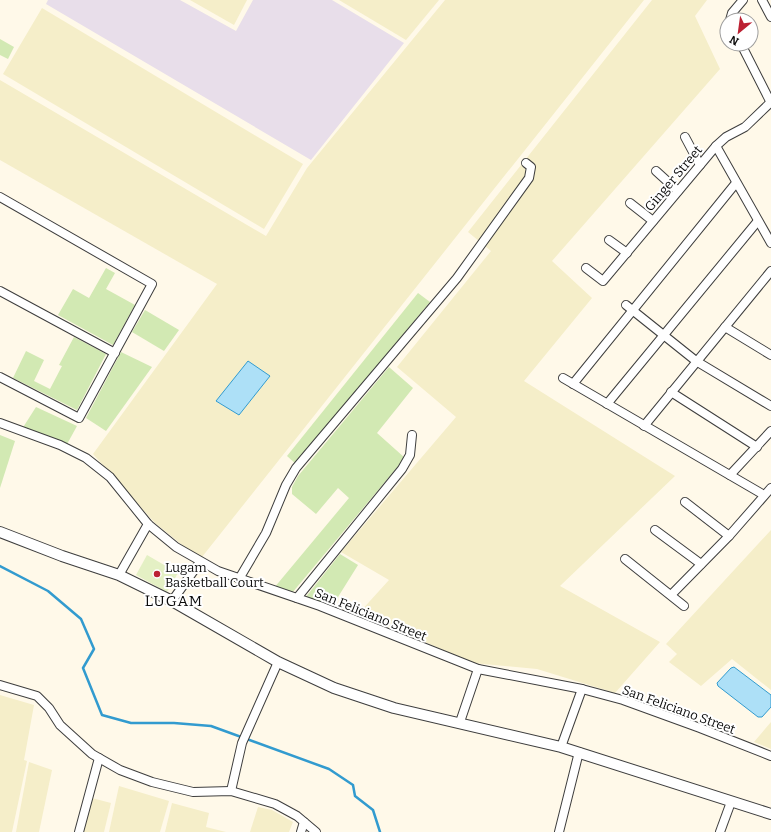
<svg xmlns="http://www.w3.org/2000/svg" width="771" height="832" font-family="Bitter,serif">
  <rect width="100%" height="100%" fill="#fff9e9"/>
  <polygon fill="#e8deea" points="48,0 180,0 236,31 253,0 332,0 404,43 311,160 46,4"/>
  <g fill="#f5eec9">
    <polygon points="190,0 247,0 234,25"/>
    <polygon points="339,0 439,0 406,40"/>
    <polygon points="445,0 644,0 202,557 191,552 155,523 93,454 217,284 0,160 0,80 266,236 307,168"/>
    <polygon points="652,0 707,0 695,16 720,69 552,261 592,298 524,381 675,476 560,586 660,642 615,693 537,669 473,663 359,613 389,580 341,552 456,417 397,367 491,251 468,232"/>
    <polygon points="42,8 303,164 264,229 3,74"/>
    <polygon points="771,530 771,690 732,659 701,686 669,662 677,654 666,644"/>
    <polygon points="0,695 34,705 24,760 27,761 12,832 0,832"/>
    <polygon points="771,722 771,749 754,742"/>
    <polygon points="29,762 52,770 39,832 16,832"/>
    <polygon points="119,786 169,801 160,832 109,832"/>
    <polygon points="88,797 111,803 104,832 79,832"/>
    <polygon points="172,803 209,813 206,827 226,832 165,832"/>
    <polygon points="258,807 272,810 293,822 289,832 250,832"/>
  </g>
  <g fill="#d2e9b3">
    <polygon points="0,39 14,47 8,59 0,55"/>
    <polygon points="106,268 115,273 106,289 135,305 113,345 58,315 73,289 89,298"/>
    <polygon points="418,293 430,302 296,464 287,456"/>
    <polygon points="145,310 179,330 164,351 132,332"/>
    <polygon points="74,337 106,354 77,410 13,378 26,351 44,360 34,381 50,389 62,366 59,365"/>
    <polygon points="121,352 152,367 106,431 86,418"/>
    <polygon points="389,367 413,388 377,433 405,458 292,593 274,588 349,498 338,488 316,514 292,494 292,487 298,476"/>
    <polygon points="36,407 77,426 66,446 22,429"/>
    <polygon points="0,435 15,441 0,488"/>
    <polygon points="340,554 358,565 333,605 305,598"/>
  </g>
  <polygon fill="#e4f0c4" points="147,555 178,573 167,592 136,575"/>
  <g fill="#ade0f7" stroke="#329bcf">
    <polygon points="248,361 270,376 239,415 216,401"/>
    <polygon points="734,667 771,695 771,707 762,717 758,717 718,686 717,683 731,668"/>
  </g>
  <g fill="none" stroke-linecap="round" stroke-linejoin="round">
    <polyline stroke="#329bcf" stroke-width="2.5" points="0,566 48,591 81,619 94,649 83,668 102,715 131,723 174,723 211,726 329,769 353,785 355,796 373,810 380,832"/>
    <g stroke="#3e3e3e" stroke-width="10">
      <g id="minor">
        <polyline points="762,0 771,17"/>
        <polyline points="730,20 732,13 743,0"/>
        <polyline points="741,44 771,103"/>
        <polyline points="685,137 700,165"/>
        <polyline points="716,146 771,243"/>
        <polyline points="656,171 678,191"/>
        <polyline points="0,197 152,284 79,418 0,377"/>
        <polyline points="630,203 653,221"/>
        <polyline points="609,240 627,253"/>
        <polyline points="586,268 603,281 716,146 726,137 745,127 771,102"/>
        <polyline points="0,291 115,353"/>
        <polyline points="626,305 696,361 771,406"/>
        <polyline points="725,327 771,355"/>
        <polyline points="563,378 764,495"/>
        <polyline points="573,384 736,183"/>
        <polyline points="671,392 757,447"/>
        <polyline points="607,404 757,222"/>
        <polyline points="0,423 60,445 86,458 110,477 148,524 176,547 218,571 320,606 478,669 582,689 623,700 700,728 771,756"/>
        <polyline points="644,426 771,271"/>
        <polyline points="730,475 771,431"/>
        <polyline points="685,502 729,536"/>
        <polyline points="655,530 701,564"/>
        <polyline points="625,559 684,606"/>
        <polyline points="119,575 148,524"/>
        <polyline points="239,579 266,533 286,485 296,468 457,278 529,178 531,167 526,163"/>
        <polyline points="671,595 729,536 771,488"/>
        <polyline points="297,598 402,469 410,455 412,435"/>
        <polyline points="172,601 200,562"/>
        <polyline points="0,685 37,696 49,708 60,725 92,754 120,770 152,782 193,792 231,791 275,804 297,816 316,832"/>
        <polyline points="460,722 478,669"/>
        <polyline points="561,747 582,689"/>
        <polyline points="231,791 242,743 278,662"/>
        <polyline points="79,832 99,758"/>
        <polyline points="301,832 304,822"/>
        <polyline points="559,832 579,752"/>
        <polyline points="720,832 731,802"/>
      </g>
    </g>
    <g stroke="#3e3e3e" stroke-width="12">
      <polyline id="tertiary" points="0,532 62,556 119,575 172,601 278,662 334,688 394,708 561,747 771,814"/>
    </g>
    <use href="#minor" stroke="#fff" stroke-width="8"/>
    <use href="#tertiary" stroke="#fff" stroke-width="10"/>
  </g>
  <circle fill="#bc2133" stroke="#fff" stroke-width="1.5" cx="157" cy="574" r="4"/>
  <g text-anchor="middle" stroke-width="4" stroke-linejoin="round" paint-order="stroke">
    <g font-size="13" fill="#0b0b0b" stroke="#fff">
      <text transform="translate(673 178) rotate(-50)" y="5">Ginger Street</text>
      <text transform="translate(371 614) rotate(22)" y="5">San Feliciano Street</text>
      <text transform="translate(679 709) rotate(20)" y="5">San Feliciano Street</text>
    </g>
    <g font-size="13" fill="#0b0b0b" stroke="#fff" text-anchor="start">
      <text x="165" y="572">Lugam<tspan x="165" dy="15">Basketball Court</tspan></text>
    </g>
    <g font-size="15" letter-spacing="1" fill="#0b0b0b" stroke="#fff">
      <text x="174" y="606">LUGAM</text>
    </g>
  </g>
  <g transform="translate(739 32) rotate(209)"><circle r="19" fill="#ffffff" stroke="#9d9d9d"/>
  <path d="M0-3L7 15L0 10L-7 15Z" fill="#bc2133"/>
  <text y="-6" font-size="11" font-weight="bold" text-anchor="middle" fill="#0b0b0b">N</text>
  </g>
</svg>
